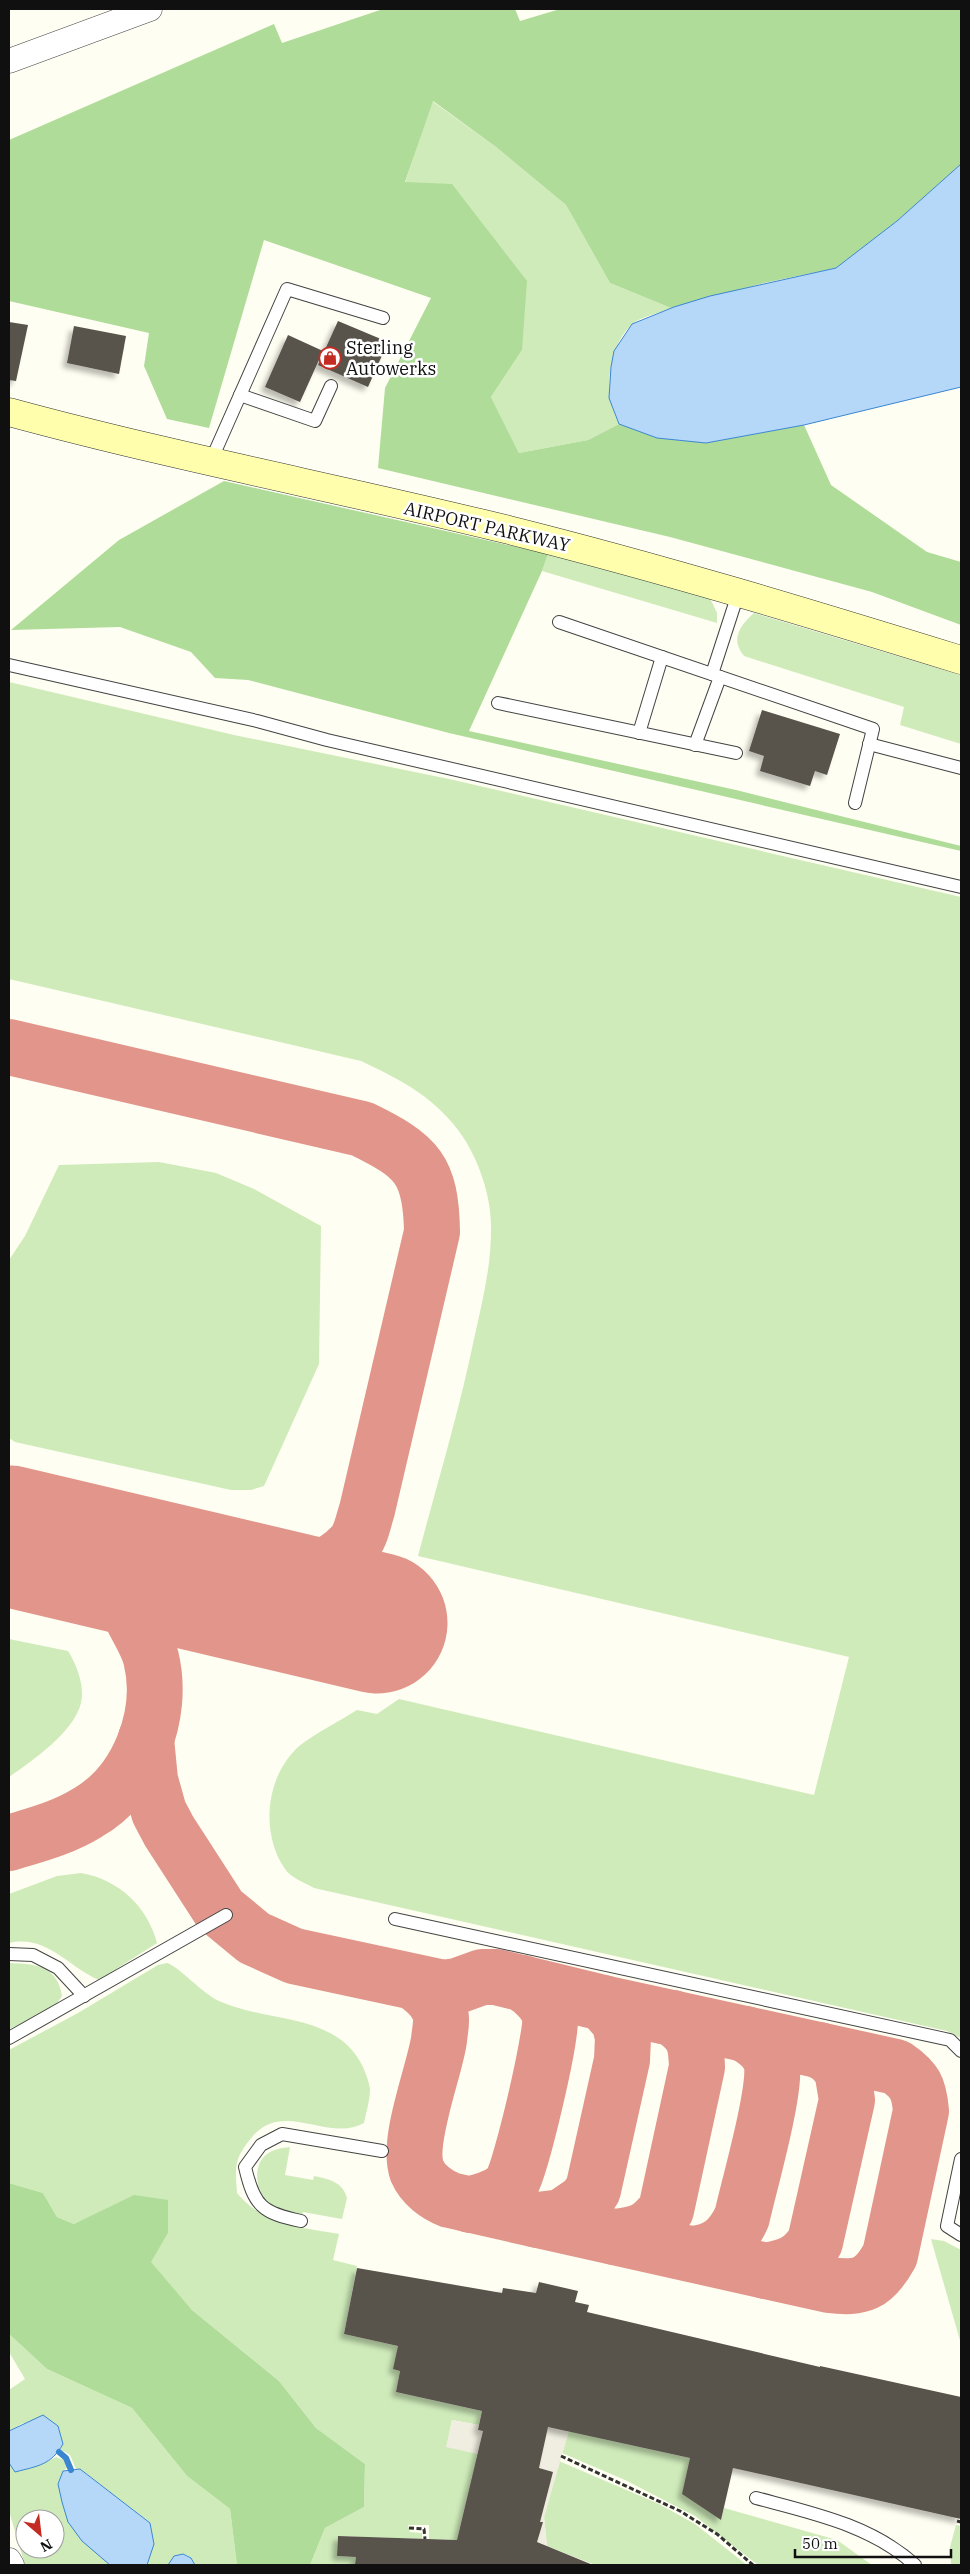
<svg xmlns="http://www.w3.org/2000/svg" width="970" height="2574" font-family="'IBM Plex Serif',serif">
  <defs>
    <filter id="shadow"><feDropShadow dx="-4.5" dy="4.5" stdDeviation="2.5" flood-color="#0004"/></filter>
  </defs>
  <rect width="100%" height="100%" fill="#fffef2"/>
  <g fill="#cfebba" fill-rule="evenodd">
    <path d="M432,101L496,147L566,205L610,283L671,308C660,313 639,317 631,325C607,349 603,394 619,424L588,440L519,453L491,397L522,350L405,183Z"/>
    <polygon points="548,554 710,598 717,613 717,623 542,571"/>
    <path d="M754,613L961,675V744L900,725L904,707L744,656C730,640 740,625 754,613Z"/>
    <path d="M9,682L234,735L449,779L961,897V2038L947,2031L314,1888C305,1883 290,1877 285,1869C261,1834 265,1780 296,1749C310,1736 340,1721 357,1710L377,1714L399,1699L814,1795L849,1657L418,1556C437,1484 459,1412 474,1339C482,1303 491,1268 491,1230C492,1199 480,1163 463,1137C438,1099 400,1079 361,1061L9,979Z"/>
    <polygon points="159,1162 216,1173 254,1189 321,1226 319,1364 264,1486 251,1490 231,1490 15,1442 9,1438 9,1260 25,1236 59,1165"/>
    <path d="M9,1639L68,1651C77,1665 85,1687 81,1703C74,1732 32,1761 9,1777Z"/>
    <path d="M81,1873C118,1879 148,1907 157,1943L99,1980C68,1967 47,1934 9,1943V1894L57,1876Z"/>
    <path d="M9,1963C35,1964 57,1965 62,1996L52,2010L9,2029Z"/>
    <path d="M167,1963C177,1965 203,1994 219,2001C267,2023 337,2012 363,2067C366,2074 369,2082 370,2089C370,2100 366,2113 364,2123C329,2143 283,2099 252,2137C234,2159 235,2166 237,2193C263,2225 301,2227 339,2234L333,2260L357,2266L344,2334L412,2349L400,2371L396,2392L482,2411L479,2425L452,2420L447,2446L478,2454L457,2540L429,2539V2525H408L410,2532L422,2533V2539L338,2536L337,2556L356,2557V2565H310L325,2528L364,2507L365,2464L316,2428L279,2381L192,2310L150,2262L168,2233L91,2217L74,2224L57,2217L43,2193L9,2183V2050L78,2013L158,1965Z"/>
    <path d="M290,2147L285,2175L313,2180L314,2176C329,2179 343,2182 347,2198L342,2219L303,2212L302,2215C291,2212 275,2210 266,2200C255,2188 253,2164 267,2154C274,2149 282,2148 290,2147Z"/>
    <polygon points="931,2239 944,2241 961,2250 961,2344"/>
    <path d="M9,2334L47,2369L132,2408L187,2476L230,2509L237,2565H195C193,2557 187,2554 179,2554L168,2565H147L154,2544L150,2523L80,2469H76L70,2455L60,2449L63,2444L23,2423L9,2431V2390L25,2379L9,2352Z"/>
    <polygon points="569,2431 690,2458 721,2520 724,2508 837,2540 872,2565 758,2565 695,2516 625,2480 562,2453"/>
    <path d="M56,2457L64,2460L68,2467L63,2471L97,2553L110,2565H25L9,2511V2463L15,2472L40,2465ZM25,2519H55V2549H25Z"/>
    <polygon points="559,2461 659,2504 695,2524 747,2565 595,2565 547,2546 544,2517"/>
    <polygon points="956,2525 961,2526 961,2565 952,2565 951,2563 950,2547"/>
  </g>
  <g fill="#b0dc99">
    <polygon points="383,9 515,9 520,21 560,9 961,9 961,164 897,221 836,268 764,283 671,308 610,283 566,205 496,147 433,101 405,182 452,184 527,281 522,350 491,397 519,453 588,440 619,424 657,438 706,443 804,425 831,485 927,552 961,562 961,625 872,592 670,537 378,468 385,388 431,298 264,240 209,428 167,419 144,366 149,333 9,301 9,140 274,24 282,43"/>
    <polygon points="224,481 548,554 542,571 469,731 736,790 961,846 961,851 449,733 248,680 215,678 191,652 120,627 11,630 119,540"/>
    <polygon points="9,2183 43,2193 57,2217 74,2224 134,2195 168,2200 168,2233 151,2262 192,2310 279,2381 316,2428 365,2464 364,2507 325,2528 310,2565 237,2565 230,2509 187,2476 132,2408 47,2369 9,2334"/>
  </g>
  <g fill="#f0eee0">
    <polygon points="452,2420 479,2425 478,2430 501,2435 478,2454 446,2447"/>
    <polygon points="548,2427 569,2431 544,2517 547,2546 537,2542 542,2522 530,2519 547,2494 553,2472 510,2460"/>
  </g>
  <g fill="#b5d8f8" stroke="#3a86d1">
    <polygon points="961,164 961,387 804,425 706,443 657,438 619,424 609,398 611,367 614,351 632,324 674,307 710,296 836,268 897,221"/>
    <path d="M43,2415L58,2426L63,2444C51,2465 38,2466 15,2472L9,2463V2431Z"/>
    <polygon points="80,2469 150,2523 154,2544 147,2565 110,2565 82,2541 68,2522 62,2502 58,2484 63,2471"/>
    <polygon points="183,2554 191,2558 195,2565 168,2565 174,2556"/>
  </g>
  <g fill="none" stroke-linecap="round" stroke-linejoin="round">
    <polyline stroke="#3a86d1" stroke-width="6" points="59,2452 66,2458 71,2470"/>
    <g stroke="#e2958a" stroke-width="56">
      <path d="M9,1047L362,1129C417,1156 431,1169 432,1232L367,1510C363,1522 361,1537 352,1546C326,1574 284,1580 250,1594"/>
      <path d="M146,1739L150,1780L159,1812L169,1831L220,1910L254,1938L294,1956L443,1988L457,1986L482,1977H496L603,2003L619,2021L623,2037L622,2060L593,2190L584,2202L562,2217L538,2220L450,2200C437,2195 423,2185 417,2171C406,2141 434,2073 439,2040C440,2029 443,2019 439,2009C434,1997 424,1989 414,1982"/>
      <path d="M9,1843C35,1835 63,1828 87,1813C138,1784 165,1715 151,1658C148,1646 141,1635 135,1623C131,1616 128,1606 123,1600C110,1583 93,1568 79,1552"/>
      <path d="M470,2205C484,2200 505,2196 512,2182C522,2164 552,2036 550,2018C548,2003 534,1991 522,1983"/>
      <path d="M538,2220L829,2285C862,2289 874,2284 890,2255L921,2111C919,2088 915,2080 896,2067L603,2003"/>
      <path d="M615,2237C641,2234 649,2231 666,2210L697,2067C696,2041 694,2034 673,2018"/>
      <path d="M691,2254C717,2252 731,2241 742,2217C748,2189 779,2082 771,2061C767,2048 755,2040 745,2034"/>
      <path d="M766,2271C790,2266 801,2263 815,2242L847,2100L842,2070L831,2057L819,2050"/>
    </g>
    <polyline stroke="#e2958a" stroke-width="141" points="9,1536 377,1623"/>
  </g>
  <g fill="#59524c" filter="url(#shadow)">
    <polygon points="338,321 388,342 368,387 318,365"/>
    <polygon points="9,322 28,325 16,381 9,380"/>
    <polygon points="74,326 126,336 119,374 67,363"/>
    <polygon points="288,335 323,351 300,402 265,387"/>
    <polygon points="762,710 840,734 827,775 815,771 810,786 760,771 764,756 749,751"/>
    <polygon points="357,2268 502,2293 503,2288 536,2293 539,2282 578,2291 575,2302 589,2305 587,2312 820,2367 820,2366 961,2397 961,2519 733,2468 721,2520 682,2494 690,2458 548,2427 539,2468 553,2472 540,2522 543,2522 537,2542 593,2565 355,2565 356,2557 337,2556 338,2536 457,2540 483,2431 478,2430 482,2411 396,2392 400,2371 393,2369 398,2346 344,2334"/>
  </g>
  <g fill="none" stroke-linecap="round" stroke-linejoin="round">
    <g stroke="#434343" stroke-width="14">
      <g id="lane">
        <polyline points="240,395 315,421 331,386"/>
        <polyline points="210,463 287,289 383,318"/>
        <polyline points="559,622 873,729 855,803"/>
        <polyline points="9,665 257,721 327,740 961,887"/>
        <polyline points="712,674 738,594"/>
        <polyline points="498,703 736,753"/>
        <polyline points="639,733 662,657"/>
        <polyline points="869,744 961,768"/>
        <polyline points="695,745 720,677"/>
        <polyline points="395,1919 950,2040 961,2051"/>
        <polyline points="9,1954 33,1955 58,1968 84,1996"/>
        <polyline points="9,2038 226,1915"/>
        <polyline points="961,2159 947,2226 961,2235"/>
        <path d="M301,2221C262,2213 254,2206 245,2167L261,2145L282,2134L382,2151"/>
        <path d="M756,2498C812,2513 871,2525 915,2565"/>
      </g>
    </g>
    <g stroke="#434343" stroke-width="25">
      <g id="street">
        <polyline points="9,61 150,9"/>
        <polyline points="9,2560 12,2565"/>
      </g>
    </g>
    <g stroke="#323232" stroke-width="29">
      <path id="secondary" d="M9,412C174,457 343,489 509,530C661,568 812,614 961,660"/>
    </g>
    <g stroke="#323232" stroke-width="3" stroke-dasharray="5 2.5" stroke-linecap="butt">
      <polyline points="561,2456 680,2511 717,2534 753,2565"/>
      <polyline points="957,2521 961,2522"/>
      <polyline points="409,2528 424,2529 425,2539"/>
    </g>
    <use href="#lane" stroke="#fff" stroke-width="12"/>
    <use href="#street" stroke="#fff" stroke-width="24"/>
    <use href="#secondary" stroke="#fffead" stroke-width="28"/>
  </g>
  <defs>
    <g id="shop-ring" transform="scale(1.125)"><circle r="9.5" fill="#fff" stroke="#c42c23" stroke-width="1.5"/><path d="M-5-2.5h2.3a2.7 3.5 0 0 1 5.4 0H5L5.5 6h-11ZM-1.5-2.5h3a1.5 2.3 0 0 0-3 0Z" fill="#c42c23"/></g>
  </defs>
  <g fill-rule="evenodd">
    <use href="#shop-ring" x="330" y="358"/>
  </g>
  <g text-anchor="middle" stroke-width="5" stroke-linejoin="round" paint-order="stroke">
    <g font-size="18" fill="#101010" stroke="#fff" text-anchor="start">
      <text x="346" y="354">Sterling<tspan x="346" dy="21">Autowerks</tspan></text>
    </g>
    <g font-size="18" fill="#101010" stroke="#fff">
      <text transform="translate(487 527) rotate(13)" y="6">AIRPORT PARKWAY</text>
    </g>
  </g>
  <rect width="970" height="2574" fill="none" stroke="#101010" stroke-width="20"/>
  <g transform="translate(40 2534) rotate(152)"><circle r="24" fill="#ffffff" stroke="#9f9f9f"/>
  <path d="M0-4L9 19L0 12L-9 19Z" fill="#c42c23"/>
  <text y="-8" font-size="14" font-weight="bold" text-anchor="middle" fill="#101010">N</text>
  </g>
  <path d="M795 2549v8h156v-8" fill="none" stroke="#101010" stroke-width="2.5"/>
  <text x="802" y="2549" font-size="15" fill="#101010" stroke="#ffffff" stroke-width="4" paint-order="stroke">50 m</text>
</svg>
